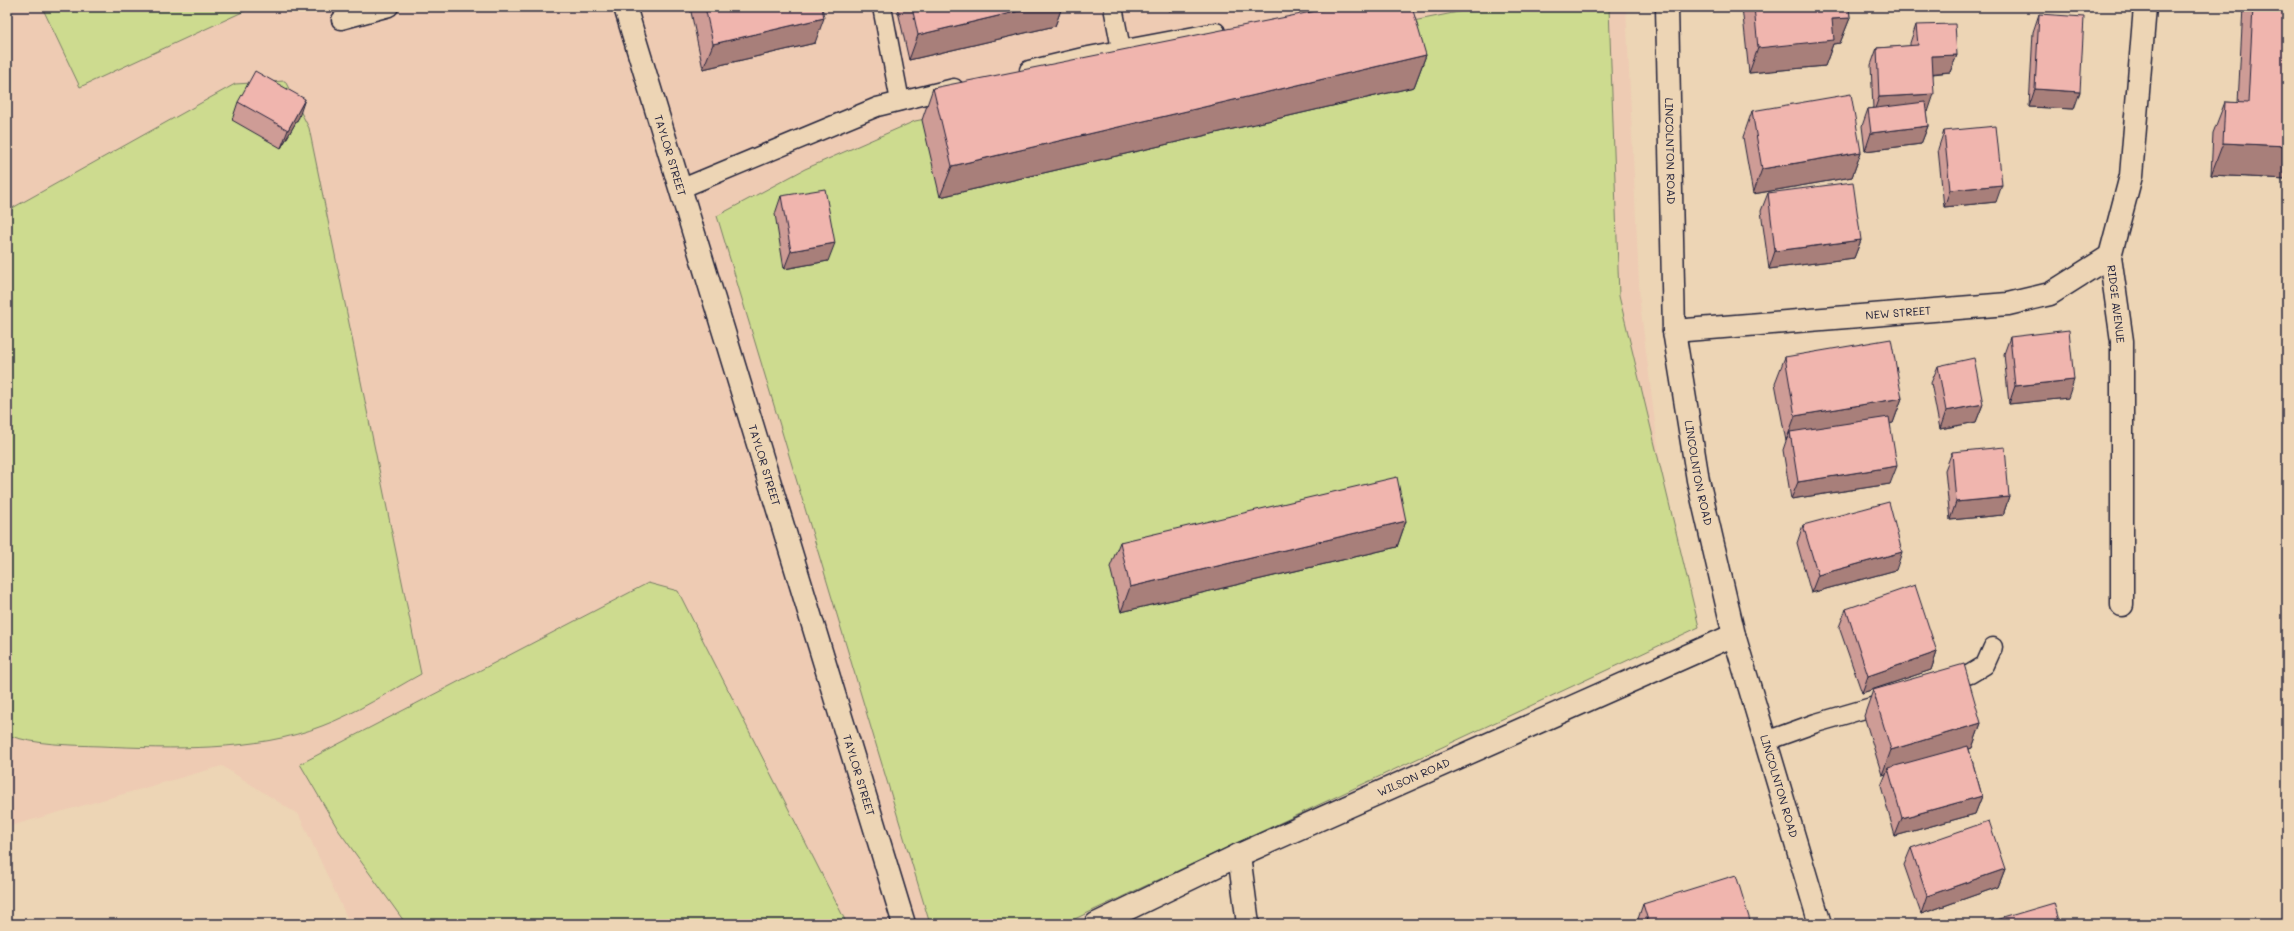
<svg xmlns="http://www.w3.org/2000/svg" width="2294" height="931" font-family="Mali,sans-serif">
  <rect width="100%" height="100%" fill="#edd5b5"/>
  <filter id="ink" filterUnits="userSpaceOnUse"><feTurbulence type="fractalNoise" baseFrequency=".025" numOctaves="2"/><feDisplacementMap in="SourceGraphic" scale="8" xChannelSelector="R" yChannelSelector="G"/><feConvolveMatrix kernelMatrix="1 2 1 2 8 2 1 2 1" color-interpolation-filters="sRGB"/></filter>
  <g filter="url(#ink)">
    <polygon fill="#eecbb3" points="7,7 1626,7 1640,304 1660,462 1690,610 962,924 350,924 299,815 222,766 7,827"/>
    <g fill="#cddb8f" stroke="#787e65">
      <polygon points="42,7 248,7 249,9 80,87"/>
      <polygon points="1483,7 1609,7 1619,296 1699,627 1064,924 930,924 717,216 805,169 915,121"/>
      <path d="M285,81L309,128L421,674C388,692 357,713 322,726C255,752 171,749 100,746C70,745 36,745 7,735V211L235,84Z"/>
      <polygon points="648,583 678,591 847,924 406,924 339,831 300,764"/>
    </g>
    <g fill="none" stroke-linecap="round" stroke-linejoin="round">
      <g stroke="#22223b" stroke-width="21">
        <g id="service">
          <polyline points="882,7 900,101"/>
          <polyline points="1113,7 1121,49"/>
          <polyline points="341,20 389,7"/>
          <polyline points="1029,70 1083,57 1216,32"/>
          <polyline points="680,189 877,107 954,88"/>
          <polyline points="1943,683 1970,674 1985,665 1993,647"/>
          <polyline points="1766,741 1816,723 1889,702"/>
        </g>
      </g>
      <g stroke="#22223b" stroke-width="25">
        <g id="minor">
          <path id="s1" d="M625,7L904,924"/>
          <path id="s2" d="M1674,331L2008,304L2050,294L2110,256"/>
          <polyline points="2122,605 2122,341 2110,256 2131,176 2145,7"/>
          <polyline points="1239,855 1248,924"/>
          <path id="s3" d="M1096,924L1239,855L1734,635"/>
        </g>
      </g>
      <g stroke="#22223b" stroke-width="25">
        <g id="tertiary">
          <path id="s4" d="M1667,7L1674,331L1698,480L1734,635L1820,924"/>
        </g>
      </g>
      <use href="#service" stroke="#edd5b5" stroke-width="18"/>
      <use href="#minor" stroke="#edd5b5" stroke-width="22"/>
      <use href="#tertiary" stroke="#edd5b5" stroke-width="22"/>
    </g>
    <g fill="#ce9c96" stroke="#22223b">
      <polygon points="690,7 822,7 815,43 703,69"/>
      <polygon points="897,7 1062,7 1055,26 909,60"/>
      <polygon points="1742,7 1849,7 1850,18 1840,43 1833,44 1825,66 1749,73"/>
      <polygon points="2243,7 2287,7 2287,179 2211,175 2213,133 2225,102 2238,103"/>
      <polygon points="2039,14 2074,109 2029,107 2033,32"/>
      <polygon points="1916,25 1957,55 1950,72 1933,74 1928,112 1926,112 1928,126 1921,144 1865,151 1862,126 1868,109 1873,108 1871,65 1877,48 1910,46 1910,43"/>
      <polygon points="1426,55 1414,87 940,197 922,120 933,88"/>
      <polygon points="238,102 299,117 281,148 232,120"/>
      <polygon points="1752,111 1861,152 1852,177 1753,194 1743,137"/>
      <polygon points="1944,131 1996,202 1944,207 1938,149"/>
      <polygon points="1768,193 1861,240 1854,258 1769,269 1761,211"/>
      <polygon points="781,196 828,261 784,269 775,214"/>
      <polygon points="2010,337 2068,398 2009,404 2004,354"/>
      <polygon points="1785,357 1902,398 1893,423 1890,423 1890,484 1791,499 1783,450 1786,441 1775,383"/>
      <polygon points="1938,366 1983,404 1976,422 1940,429 1931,383"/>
      <polygon points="1952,452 2009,497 2003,515 1950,520 1945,470"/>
      <polygon points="1406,521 1397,547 1121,612 1110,567 1120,542"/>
      <polygon points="1803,525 1896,570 1811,593 1797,543"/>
      <polygon points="1846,609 1937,652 1931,670 1862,693 1839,627"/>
      <polygon points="1873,690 1981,723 1972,748 1969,749 1982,796 1975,814 1895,836 1881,786 1886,774 1882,775 1864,716"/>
      <polygon points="1911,848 2005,869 1998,887 1921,914 1904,865"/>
      <polygon points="1643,904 1751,924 1637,924 1637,922"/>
    </g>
    <g fill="#a87f7a" stroke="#22223b">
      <polygon points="1036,7 1062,7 1055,26 909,60 918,35"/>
      <polygon points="1170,7 1186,7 1169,11"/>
      <polygon points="824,18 815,43 703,69 713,44"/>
      <polygon points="1850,18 1840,43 1833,44 1825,66 1749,73 1758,48 1832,19"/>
      <polygon points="1426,55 1414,87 940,197 952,166"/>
      <polygon points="1957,55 1950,72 1926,74 1932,56"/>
      <polygon points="2035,89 2080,92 2074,109 2029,107"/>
      <polygon points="1934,94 1928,112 1873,114 1879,97"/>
      <polygon points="305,99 299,117 281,148 288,130"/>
      <polygon points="1928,126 1921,144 1865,151 1871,133"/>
      <polygon points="2223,143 2287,146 2287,179 2211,175"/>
      <polygon points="1861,152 1852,177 1753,194 1762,169"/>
      <polygon points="2002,185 1996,202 1944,207 1950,190"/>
      <polygon points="1861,240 1854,258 1769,269 1775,251"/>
      <polygon points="835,243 828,261 784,269 791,251"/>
      <polygon points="2074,380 2068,398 2009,404 2015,386"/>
      <polygon points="1902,398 1893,423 1791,440 1790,432 1786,441 1795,416"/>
      <polygon points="1983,404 1976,422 1940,429 1946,411"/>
      <polygon points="1897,466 1890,484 1791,499 1798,482"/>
      <polygon points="2009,497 2003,515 1950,520 1956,502"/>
      <polygon points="1406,521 1397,547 1121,612 1130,587"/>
      <polygon points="1902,552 1896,570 1811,593 1818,575"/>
      <polygon points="1937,652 1931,670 1862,693 1868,676"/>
      <polygon points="1981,723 1972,748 1889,773 1888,768 1886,774 1882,775 1891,750"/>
      <polygon points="1982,796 1975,814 1895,836 1902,818"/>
      <polygon points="2005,869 1998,887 1921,914 1927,896"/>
    </g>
    <g fill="#f0b5ae" stroke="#22223b">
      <polygon points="705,7 822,7 824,18 713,44"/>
      <polygon points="912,7 1036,7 918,35"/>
      <polygon points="1336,7 1412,7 1426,55 952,166 933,88"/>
      <polygon points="1754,7 1849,7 1850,18 1832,19 1834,40 1758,48"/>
      <polygon points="2253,7 2287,7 2287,146 2223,143 2225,102 2248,103"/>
      <polygon points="2039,14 2084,17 2080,92 2035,89"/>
      <polygon points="1955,24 1957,55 1932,56 1934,94 1879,97 1877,48 1918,45 1916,25"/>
      <polygon points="255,71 305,99 288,130 238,102"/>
      <polygon points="1851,94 1861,152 1762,169 1752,111"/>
      <polygon points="1925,102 1928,126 1871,133 1868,109"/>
      <polygon points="1996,126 2002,185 1950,190 1944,131"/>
      <polygon points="1853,182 1861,240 1775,251 1768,193"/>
      <polygon points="825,189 835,243 791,251 781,196"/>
      <polygon points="2069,330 2074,380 2015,386 2010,337"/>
      <polygon points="1891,339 1902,398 1795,416 1785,357"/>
      <polygon points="1974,358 1983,404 1946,411 1938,366"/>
      <polygon points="1889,417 1897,466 1798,482 1790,432"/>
      <polygon points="2005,447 2009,497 1956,502 1952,452"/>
      <polygon points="1397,477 1406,521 1130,587 1120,542"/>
      <polygon points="1889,502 1902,552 1818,575 1803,525"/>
      <polygon points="1915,585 1937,652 1868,676 1846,609"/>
      <polygon points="1964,664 1981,723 1891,750 1873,690"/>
      <polygon points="1968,746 1982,796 1902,818 1888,768"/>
      <polygon points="1989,821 2005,869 1927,896 1911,848"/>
      <polygon points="1736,875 1751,924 1649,924 1643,904"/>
      <polygon points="2054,903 2060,924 1986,924 1986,923"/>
    </g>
  </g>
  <g text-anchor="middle" stroke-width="3" stroke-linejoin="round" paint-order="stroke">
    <g font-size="11" fill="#22223b" stroke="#edd5b5">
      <text dy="4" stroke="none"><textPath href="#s4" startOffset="144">LINCOLNTON ROAD</textPath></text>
      <text dy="4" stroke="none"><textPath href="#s1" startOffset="155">TAYLOR STREET</textPath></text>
      <text transform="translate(2116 304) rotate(83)" y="4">RIDGE AVENUE</text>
      <text dy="4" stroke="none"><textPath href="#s2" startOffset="225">NEW STREET</textPath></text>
      <text dy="4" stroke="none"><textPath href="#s1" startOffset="479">TAYLOR STREET</textPath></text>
      <text dy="4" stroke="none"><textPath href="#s4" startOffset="468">LINCOLNTON ROAD</textPath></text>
      <text dy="4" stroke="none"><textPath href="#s1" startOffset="803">TAYLOR STREET</textPath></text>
      <text dy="4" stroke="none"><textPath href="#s3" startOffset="350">WILSON ROAD</textPath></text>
      <text dy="4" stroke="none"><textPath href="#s4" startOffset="792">LINCOLNTON ROAD</textPath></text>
    </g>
  </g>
  <rect width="2294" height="931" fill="none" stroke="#edd5b5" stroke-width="24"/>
  <rect x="12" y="12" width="2270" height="907" fill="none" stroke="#22223b" stroke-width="1.5" filter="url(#ink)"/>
</svg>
